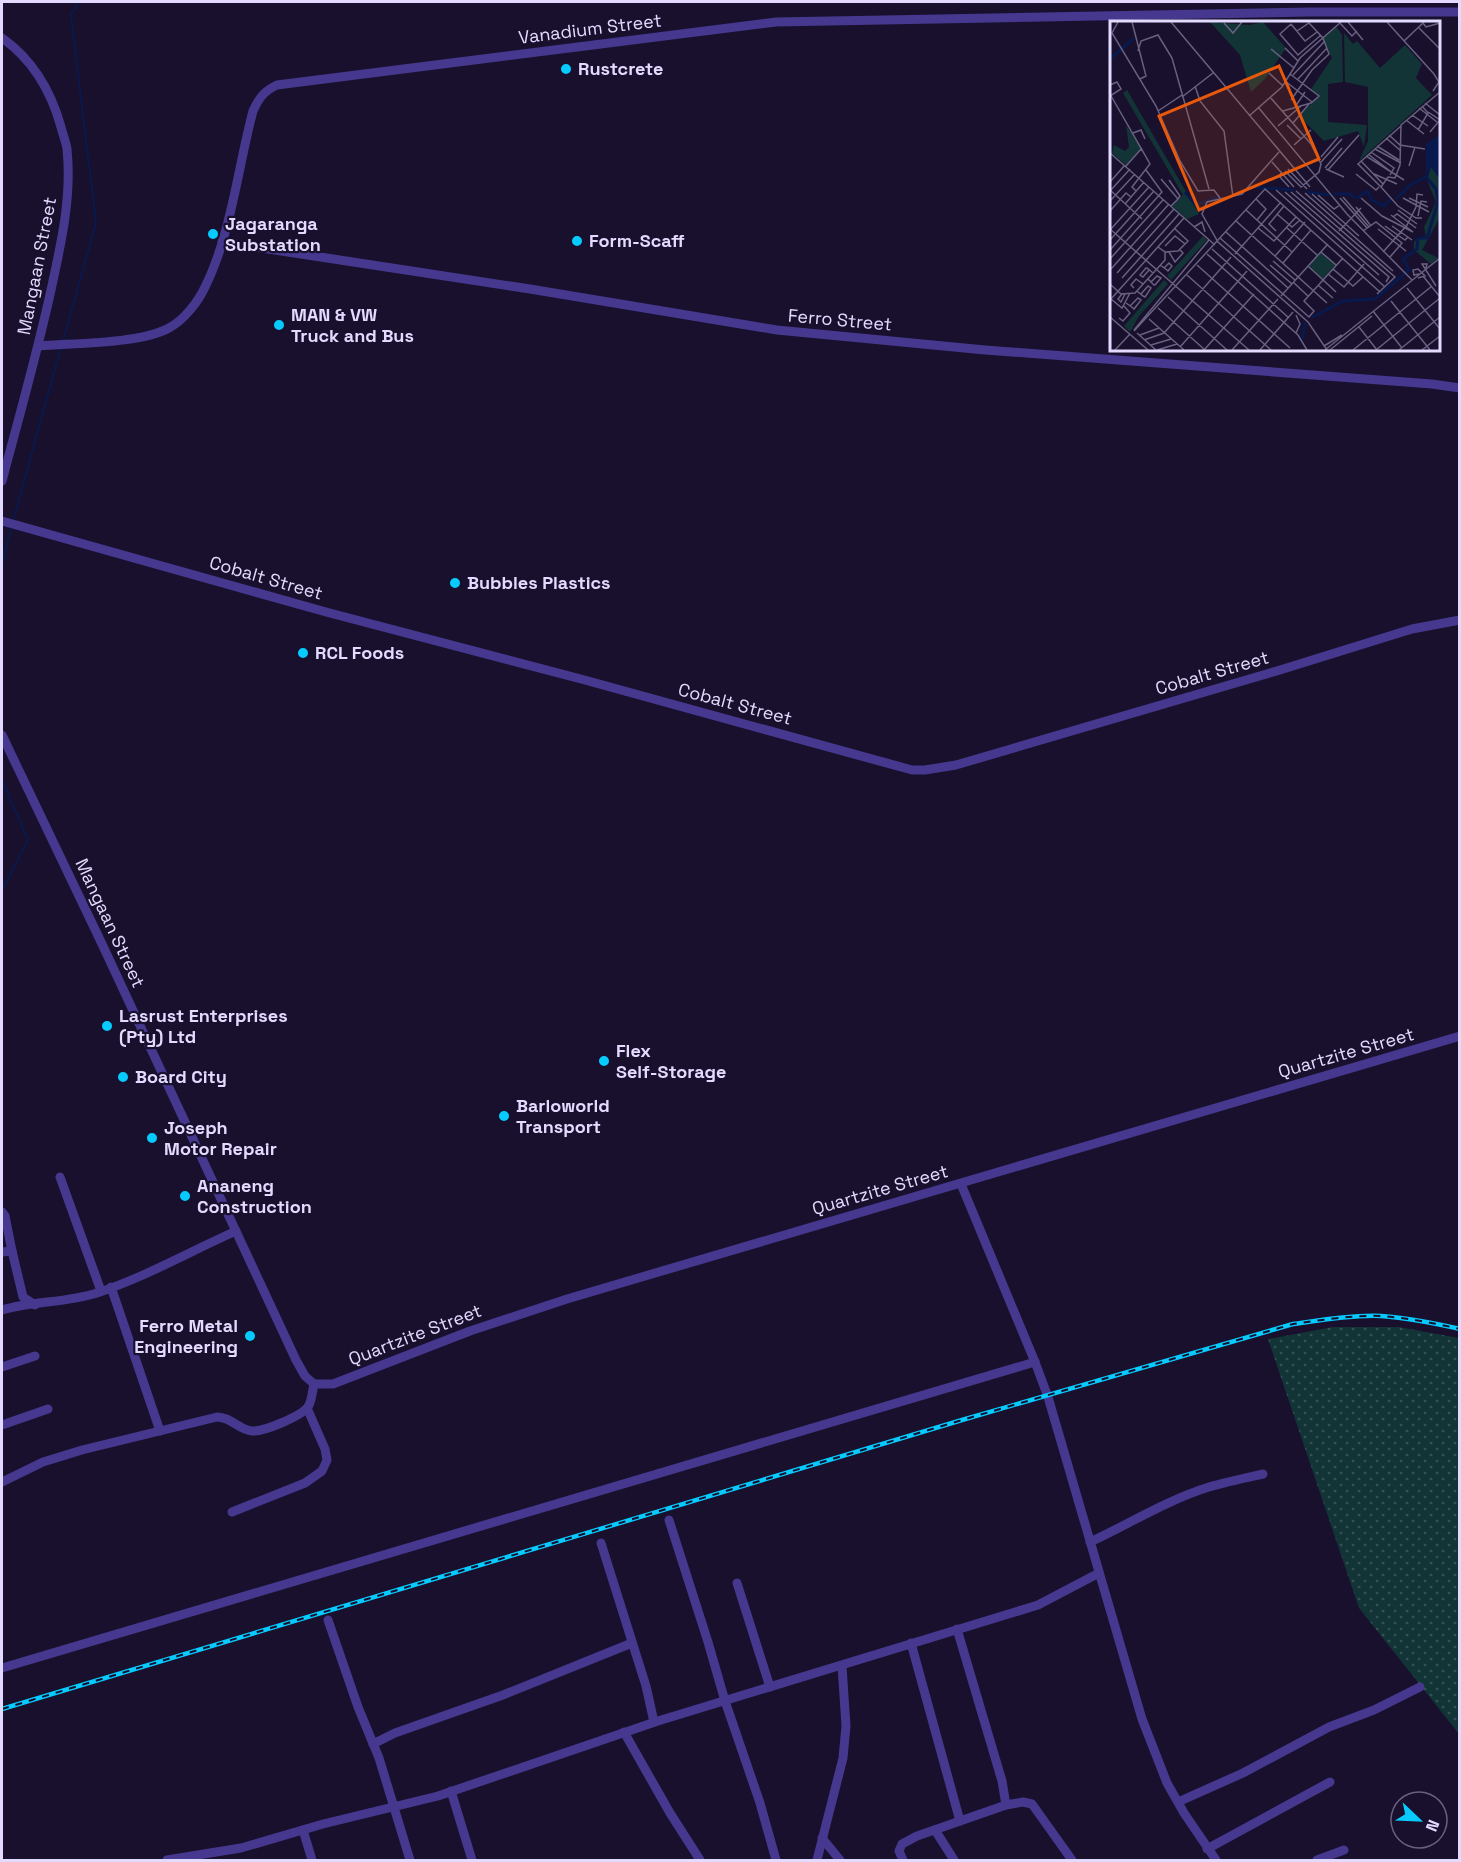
<svg xmlns="http://www.w3.org/2000/svg" width="1461" height="1862" font-family="'Space Grotesk',sans-serif">
  <defs>
    <pattern id="grass-dots" width="8" height="8" patternUnits="userSpaceOnUse" patternTransform="scale(1.5)"><rect width="8" height="8" fill="#123437"/><path d="M2 2h.1M6 6h.1" fill="none" stroke="#345155" stroke-width="1.8" stroke-linecap="round"/></pattern>
  </defs>
  <rect width="100%" height="100%" fill="#18102c"/>
  <polygon fill="url(#grass-dots)" points="1333,1327 1399,1327 1459,1338 1459,1734 1359,1608 1268,1339"/>
  <g fill="none" stroke-linecap="round" stroke-linejoin="round">
    <g stroke="#08194d" stroke-width="2">
      <polyline points="63,341 96,223 71,15 79,2"/>
      <polyline points="13,521 61,347"/>
      <polyline points="2,564 12,526"/>
      <polyline points="2,780 28,840 2,890"/>
    </g>
    <g stroke="#45388e" stroke-width="9">
      <path d="M2,38C33,60 51,91 61,127C63,135 66,142 67,149C72,197 61,244 51,290C37,354 19,417 2,481"/>
      <polyline points="222,242 530,289 777,330 985,350 1432,384 1460,388"/>
      <path d="M39,346C73,343 140,344 169,328C184,320 198,302 205,287C231,235 238,167 253,111C259,98 264,91 277,85L776,22L1310,12H1460"/>
      <polyline points="2,521 326,612 581,679 912,770 925,770 956,765 1280,670 1412,629 1460,620"/>
      <polyline points="2,735 102,944 296,1360 305,1376 314,1384"/>
      <polyline points="60,1177 101,1291"/>
      <polyline points="961,1184 1035,1362 1048,1397 1142,1719 1167,1783 1184,1813 1216,1860"/>
      <polyline points="2,1212 5,1216 12,1251"/>
      <polyline points="2,1252 12,1251 23,1297 35,1305"/>
      <polyline points="111,1287 160,1431"/>
      <path d="M2,1310C32,1301 66,1303 97,1293C143,1278 191,1251 236,1231"/>
      <polyline points="2,1367 35,1356"/>
      <polyline points="314,1384 333,1384 470,1331 567,1299 1460,1036"/>
      <polyline points="2,1425 48,1409"/>
      <path d="M2,1482L43,1462L82,1450L217,1417C231,1417 239,1430 252,1431C264,1432 301,1416 308,1407C312,1401 312,1392 314,1384"/>
      <polyline points="232,1512 305,1483 322,1471 327,1460 325,1449 307,1408"/>
      <polyline points="669,1520 708,1642 725,1701 760,1803 776,1860"/>
      <path d="M1090,1542C1129,1524 1167,1500 1209,1487C1226,1482 1245,1478 1263,1474"/>
      <polyline points="601,1543 646,1686 654,1722"/>
      <polyline points="737,1583 770,1687"/>
      <polyline points="328,1620 358,1707 379,1758 410,1860"/>
      <polyline points="957,1629 1002,1781 1006,1805"/>
      <polyline points="911,1643 960,1821"/>
      <polyline points="2,1668 1035,1362"/>
      <polyline points="624,1732 670,1813 700,1860"/>
      <polyline points="373,1744 395,1733 503,1695 632,1643"/>
      <polyline points="451,1791 472,1860"/>
      <polyline points="1178,1802 1243,1773 1329,1727 1374,1710 1420,1687"/>
      <polyline points="303,1830 312,1860"/>
      <polyline points="935,1830 954,1860"/>
      <polyline points="822,1838 840,1860"/>
      <polyline points="1207,1849 1330,1782"/>
      <polyline points="167,1860 241,1848 323,1824 438,1796 658,1721 1038,1605 1099,1573"/>
      <polyline points="817,1860 843,1758 846,1726 842,1666"/>
      <polyline points="903,1860 899,1851 902,1844 917,1836 1006,1805 1023,1802 1032,1804 1072,1860"/>
      <polyline points="1317,1860 1344,1850"/>
    </g>
    <g stroke="#07cbff" stroke-width="4.5">
      <path id="rail" d="M2,1709L962,1420L1293,1324C1322,1320 1352,1315 1381,1316C1408,1318 1434,1323 1460,1329"/>
    </g>
    <use href="#rail" stroke="#18102c" stroke-width="2" stroke-dasharray="7" stroke-linecap="butt"/>
  </g>
  <g fill="#07cbff" stroke="#18102c" stroke-width="2">
    <circle cx="566" cy="69" r="6"/>
    <circle cx="213" cy="234" r="6"/>
    <circle cx="577" cy="241" r="6"/>
    <circle cx="279" cy="325" r="6"/>
    <circle cx="455" cy="583" r="6"/>
    <circle cx="303" cy="653" r="6"/>
    <circle cx="107" cy="1026" r="6"/>
    <circle cx="604" cy="1061" r="6"/>
    <circle cx="123" cy="1077" r="6"/>
    <circle cx="504" cy="1116" r="6"/>
    <circle cx="152" cy="1138" r="6"/>
    <circle cx="185" cy="1196" r="6"/>
    <circle cx="250" cy="1336" r="6"/>
  </g>
  <g text-anchor="middle" stroke-width="4.5" stroke-linejoin="round" paint-order="stroke">
    <g font-size="18" fill="#e3dbff" stroke="#18102c">
      <text transform="translate(590 29) rotate(-7)" y="6">Vanadium Street</text>
      <text transform="translate(37 266) rotate(-79)" y="6">Mangaan Street</text>
      <text transform="translate(840 320) rotate(5)" y="6">Ferro Street</text>
      <text transform="translate(266 578) rotate(16)" y="6">Cobalt Street</text>
      <text transform="translate(1212 673) rotate(-16)" y="6">Cobalt Street</text>
      <text transform="translate(735 704) rotate(15)" y="6">Cobalt Street</text>
      <text transform="translate(110 923) rotate(65)" y="6">Mangaan Street</text>
      <text transform="translate(1346 1053) rotate(-16)" y="6">Quartzite Street</text>
      <text transform="translate(880 1190) rotate(-16)" y="6">Quartzite Street</text>
      <text transform="translate(415 1335) rotate(-21)" y="6">Quartzite Street</text>
    </g>
    <g font-size="18" font-weight="bold" fill="#e3dbff" stroke="#18102c" text-anchor="start">
      <text x="578" y="75">Rustcrete</text>
      <text x="225" y="230">Jagaranga<tspan x="225" dy="21">Substation</tspan></text>
      <text x="589" y="247">Form-Scaff</text>
      <text x="291" y="321">MAN &amp; VW<tspan x="291" dy="21">Truck and Bus</tspan></text>
      <text x="467" y="589">Bubbles Plastics</text>
      <text x="315" y="659">RCL Foods</text>
      <text x="119" y="1022">Lasrust Enterprises<tspan x="119" dy="21">(Pty) Ltd</tspan></text>
      <text x="616" y="1057">Flex<tspan x="616" dy="21">Self-Storage</tspan></text>
      <text x="135" y="1083">Board City</text>
      <text x="516" y="1112">Barloworld<tspan x="516" dy="21">Transport</tspan></text>
      <text x="164" y="1134">Joseph<tspan x="164" dy="21">Motor Repair</tspan></text>
      <text x="197" y="1192">Ananeng<tspan x="197" dy="21">Construction</tspan></text>
      <text x="238" y="1332" text-anchor="end">Ferro Metal<tspan x="238" dy="21">Engineering</tspan></text>
    </g>
  </g>
  <g transform="translate(1110 21)">
    <rect width="330" height="330" fill="#18102c"/>
    <path d="M100,1L139,4L153,1L176,27L155,58L141,71L130,34ZM226,5L232,14L233,61L218,63V101L257,104L254,126L248,110L214,120L189,95L209,75L201,68L222,37L213,17ZM234,12L243,23L247,20L270,47L295,24L312,43L306,57L322,74L249,140L258,120V66L235,61ZM17,69L89,193L77,198L62,185L73,174L13,72ZM16,104L31,127L16,144L2,132L4,124L15,130L19,126ZM93,215L97,219L61,259L57,255ZM54,259L58,263L29,295L20,311L14,305Z" fill="#123437"/>
    <path d="M321,146L330,158V196L312,229L328,237L321,243L304,229V222L307,217L316,215L314,206L326,181L317,159Z" fill="#123437"/>
    <path d="M211,231L225,244L213,258L199,245Z" fill="#123437"/>
    <path d="M330,113V158L321,146L316,157V123Z" fill="#08194d"/>
    <path fill="none" stroke="#08194d" stroke-width="3" d="M0,38L24,17M141,166L184,169M75,171L86,184L108,176M197,171L220,174M224,173H240L245,177M247,177L257,170L262,179L274,185L281,178M286,178L299,165L317,155M201,297L233,280L265,278L299,249L293,238L307,228L308,217H317L328,181L326,168L317,157M192,319L195,301"/>
    <path fill="none" stroke="#696180" stroke-width="1.5" d="M8,1L2,12L46,85L70,140L88,170L104,169L110,177M22,1L36,55L30,58M61,1L200,166M229,1L242,15L247,10M238,1L253,19M277,1L324,53L329,61L323,70M114,2L123,12L132,1M313,2L316,6L330,2M181,3L170,13L188,34L211,14M181,3L195,20L207,11M309,7L330,28M294,20L314,1M175,27L188,40M161,28L184,47M28,30L31,20L48,14L62,37L99,168M159,52L173,65M183,54L214,21M188,58L217,27M175,60L202,81M0,64L7,61L11,68L0,75M85,65L90,80L114,110L123,176M0,73L40,143L22,166L26,170M72,76L103,52M160,76L201,123L211,143L209,151L191,166L175,150M181,79L202,49L219,33L213,17L199,2L187,10M315,82L330,94M148,86L237,193L302,259M185,86L195,71M309,87L327,101M48,90L72,74M173,90L201,82L209,75L180,53M318,91L330,99L320,111M302,94L318,105M139,95L172,66L190,37L231,1M296,99L314,113M183,102L199,83M177,104L191,118M168,105L191,85M308,109L318,92L312,85M23,112L31,109L35,118M279,114L290,124L315,128M276,117L291,130M184,124L201,109M267,125L289,139M265,128L291,142M169,131L132,173L97,181L92,193L108,221L198,301L217,329M261,131L284,147L280,154M0,132L105,224M258,133L280,150M256,135L294,159M211,136L228,116M251,140L273,163M162,141L184,166M211,141L232,118M16,145L32,127M299,145L305,126M215,147L232,127M178,148L197,168M216,148L234,156M218,149L249,114M172,151L169,155L179,166M246,153L266,169L269,166M264,153L287,163M51,158L68,178L61,185M59,159L70,175L68,178M0,161L15,144M271,166L248,143L291,105M0,169L32,198M166,169L275,266M0,170L20,148M186,170L285,256L267,273M175,171L269,254M181,171L279,256L276,261M195,172L283,250M202,173L249,215M208,174L224,188L230,184M233,176L259,206M230,177L257,207M251,177L272,195L303,211L281,194M293,177L319,191M299,177L318,186M146,178L156,188L147,199M0,180L25,153M15,183L34,161M246,186L261,205M136,189L182,231M288,189L307,203M0,190L16,172L21,176M167,193L182,206L190,199M308,195L311,180L317,181M283,196L287,193L306,207M312,197H306L288,185L271,166L278,156L285,157L290,144L291,104L330,71M126,200L217,282M275,205L295,219L298,216M282,205L302,219M84,206L92,201L95,211M176,206L207,234M148,207L164,220L186,196M0,208L139,329M268,208L296,230M0,209L39,166M166,210L159,203L174,185M229,210L251,187M253,210L266,201L292,222L280,236M116,211L178,267M110,217L199,296L204,290L194,280L233,237M0,219L44,170M55,225L65,215L75,223M102,228L179,297M0,229L52,171L36,149M55,231L68,230L78,220L64,207M59,231L65,241L73,232L70,229M211,231L226,244M273,231L297,204L306,186L307,173L313,174M97,233L188,314L197,329M125,233L171,181M165,235L195,201M0,238L53,179M163,240L185,259M173,242L201,209M50,244L57,249L58,250L62,245L59,242L54,247M87,244L180,327M160,244L182,263M198,245L226,271M316,247L317,243H312L326,265M1,248L59,183M223,248L243,265L253,256M39,249L33,256L30,254L36,247H37L43,252M7,252L64,188M218,253L234,266L254,243M77,254L161,329M313,255L330,276M12,257L69,193M308,257L315,255L308,248L303,249L304,254L309,253M38,258L44,264H45L51,257L47,255L41,261M183,261L198,275M0,263L11,273L25,272L55,239V231L48,226M208,264L223,277M24,267L21,264L26,258L33,263M297,267L330,308M27,270L33,275L35,276L41,267L38,265L31,273M12,273L8,278L11,281L15,273M171,275L218,223M58,276L117,329M1,278L12,287L20,272M0,279L74,197M281,280L320,329M16,282L23,287L24,288L31,279L28,277L20,285M48,287L95,329M263,290L292,327M0,296L38,329M9,297L13,300L20,292L14,285M39,298L74,329M249,306L267,329M24,309L99,219M24,310L155,168L270,271M27,312L46,329M186,312L190,303L186,294M30,314L49,307M34,319L54,312L121,236M41,324L61,318M214,325L232,314M70,326L137,250M5,329L20,313M47,329L67,323M94,329L144,273M122,329L168,278M150,329L183,291M215,329L330,237M220,329L262,295M243,329L322,265M266,329L330,277M289,329L330,296M312,329L330,315"/>
    <path fill="#e8590c" fill-opacity="0.15" stroke="#e8590c" stroke-width="3" d="M169,45L209,138L89,189L49,95Z"/>
    <rect width="330" height="330" fill="none" stroke="#e3dbff" stroke-width="3"/>
  </g>
  <rect width="1461" height="1862" fill="none" stroke="#e3dbff" stroke-width="6"/>
  <g transform="translate(1419 1820) rotate(113)"><circle r="28" fill="#18102c" stroke="#696180" stroke-width="1.5"/>
  <path d="M0-4.5L10 22L0 15L-10 22Z" fill="#07cbff"/>
  <text y="-9" font-size="16" font-weight="bold" text-anchor="middle" fill="#e3dbff">N</text>
  </g>
</svg>
